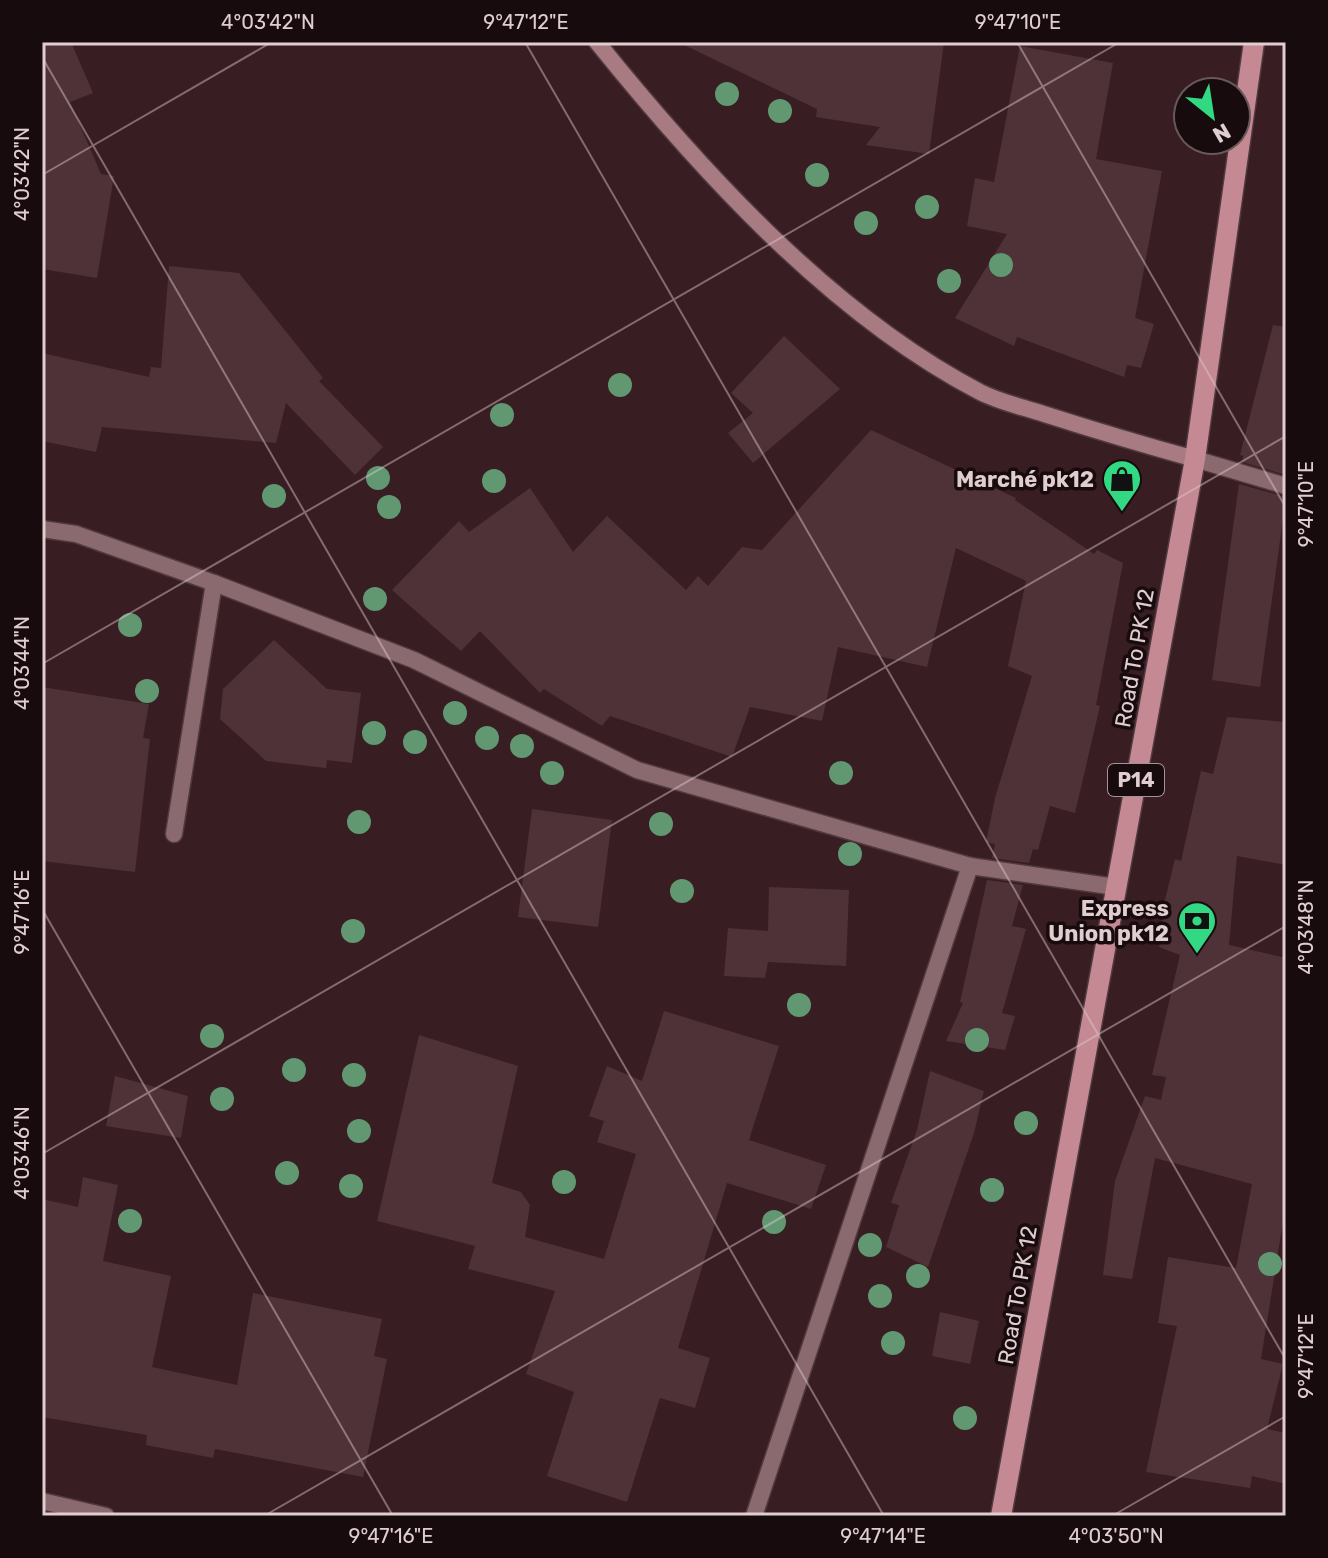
<svg xmlns="http://www.w3.org/2000/svg" width="1328" height="1558" font-family="Rubik,sans-serif">
  <rect width="100%" height="100%" fill="#381d22"/>
  <g fill="#4f3237">
    <polygon points="42,42 71,42 93,93 70,102 101,174 114,176 97,278 42,269"/>
    <polygon points="678,42 944,42 929,154 866,145 880,127 816,117 817,109"/>
    <polygon points="1020,46 1113,63 1096,159 1162,171 1135,318 1154,324 1141,368 1127,365 1124,377 1017,337 1014,346 955,318 1007,234 967,226 975,178 994,182"/>
    <polygon points="169,266 239,273 323,378 319,381 383,447 355,475 286,403 276,443 102,427 96,452 42,441 42,353 149,377 151,367 161,368"/>
    <polygon points="1273,325 1286,327 1286,475 1242,462 1243,456 1240,455"/>
    <polygon points="784,336 840,389 753,463 728,433 753,413 731,393"/>
    <polygon points="871,430 1016,498 1015,500 1094,554 1097,550 1123,563 1096,705 1100,706 1075,813 1050,806 1038,850 1033,849 1029,863 992,858 995,844 986,842 995,798 1032,676 1008,666 1026,581 956,548 927,667 838,647 822,721 750,707 732,757 610,716 602,726 544,689 540,693 480,631 461,651 392,590 459,521 469,532 530,488 573,552 607,516 686,590 698,576 708,586 742,547 762,550"/>
    <polygon points="1239,484 1286,497 1260,687 1212,680"/>
    <polygon points="274,640 327,689 361,693 352,763 327,760 326,768 266,761 220,719 223,689"/>
    <polygon points="42,687 149,704 143,738 150,739 135,872 42,861"/>
    <polygon points="1227,717 1286,722 1286,865 1237,856 1229,945 1286,958 1286,1203 1261,1359 1283,1364 1267,1429 1286,1433 1286,1484 1252,1476 1250,1488 1146,1472 1177,1326 1158,1323 1168,1257 1236,1268 1252,1184 1155,1158 1132,1279 1103,1275 1115,1181 1145,1096 1161,1100 1166,1077 1152,1075 1180,955 1159,947 1163,908 1175,859 1181,861 1201,771 1213,774"/>
    <polygon points="532,809 612,820 598,927 518,917"/>
    <polygon points="987,880 1023,885 1012,926 1026,929 1002,1013 1015,1016 1005,1050 946,1041 963,1003 960,1002"/>
    <polygon points="769,887 849,890 846,966 768,962 765,978 724,976 728,928 768,931"/>
    <polygon points="664,1011 779,1046 749,1140 826,1165 811,1209 727,1183 678,1348 710,1358 695,1408 660,1398 627,1502 547,1476 574,1392 526,1374 555,1291 468,1269 475,1246 377,1221 419,1035 518,1066 492,1183 521,1192 530,1205 525,1237 604,1259 636,1154 597,1142 604,1121 589,1116 607,1066 642,1081"/>
    <polygon points="930,1071 984,1091 974,1133 928,1267 886,1247 899,1205 891,1203 917,1130"/>
    <polygon points="115,1076 188,1096 181,1138 106,1126"/>
    <polygon points="83,1177 118,1185 103,1261 171,1276 152,1367 237,1385 253,1293 382,1319 374,1356 387,1359 363,1477 215,1449 213,1458 146,1445 147,1435 42,1417 42,1199 78,1207"/>
    <polygon points="940,1312 979,1321 970,1364 932,1356"/>
  </g>
  <g fill="none" stroke-linecap="round" stroke-linejoin="round">
    <g stroke="#503a3f" stroke-width="19">
      <g id="street">
        <polyline points="1195,459 1286,486"/>
        <polyline points="42,529 76,534 214,583 414,660 637,770 970,866"/>
        <polyline points="174,834 214,583"/>
        <polyline points="42,1501 106,1516"/>
        <polyline points="754,1516 970,866 1116,887"/>
      </g>
    </g>
    <g stroke="#503a3f" stroke-width="19">
      <path id="secondary" d="M597,42C701,171 832,315 980,392C999,402 1023,407 1044,414C1094,430 1144,445 1195,459"/>
    </g>
    <g stroke="#503a3f" stroke-width="23">
      <polyline id="primary" points="1001,1516 1195,459 1254,42"/>
    </g>
    <use href="#street" stroke="#8b6a6f" stroke-width="16"/>
    <use href="#secondary" stroke="#a87a81" stroke-width="16"/>
    <use href="#primary" stroke="#c58994" stroke-width="20"/>
  </g>
  <g fill="#619871">
    <circle cx="727" cy="94" r="12"/>
    <circle cx="780" cy="111" r="12"/>
    <circle cx="817" cy="175" r="12"/>
    <circle cx="927" cy="207" r="12"/>
    <circle cx="866" cy="223" r="12"/>
    <circle cx="1001" cy="265" r="12"/>
    <circle cx="949" cy="281" r="12"/>
    <circle cx="620" cy="385" r="12"/>
    <circle cx="502" cy="415" r="12"/>
    <circle cx="378" cy="478" r="12"/>
    <circle cx="494" cy="481" r="12"/>
    <circle cx="274" cy="496" r="12"/>
    <circle cx="389" cy="507" r="12"/>
    <circle cx="375" cy="599" r="12"/>
    <circle cx="130" cy="625" r="12"/>
    <circle cx="147" cy="691" r="12"/>
    <circle cx="455" cy="713" r="12"/>
    <circle cx="374" cy="733" r="12"/>
    <circle cx="487" cy="738" r="12"/>
    <circle cx="415" cy="742" r="12"/>
    <circle cx="522" cy="746" r="12"/>
    <circle cx="552" cy="773" r="12"/>
    <circle cx="841" cy="773" r="12"/>
    <circle cx="359" cy="822" r="12"/>
    <circle cx="661" cy="824" r="12"/>
    <circle cx="850" cy="854" r="12"/>
    <circle cx="682" cy="891" r="12"/>
    <circle cx="353" cy="931" r="12"/>
    <circle cx="799" cy="1005" r="12"/>
    <circle cx="212" cy="1036" r="12"/>
    <circle cx="977" cy="1040" r="12"/>
    <circle cx="294" cy="1070" r="12"/>
    <circle cx="354" cy="1075" r="12"/>
    <circle cx="222" cy="1099" r="12"/>
    <circle cx="1026" cy="1123" r="12"/>
    <circle cx="359" cy="1131" r="12"/>
    <circle cx="287" cy="1173" r="12"/>
    <circle cx="564" cy="1182" r="12"/>
    <circle cx="351" cy="1186" r="12"/>
    <circle cx="992" cy="1190" r="12"/>
    <circle cx="130" cy="1221" r="12"/>
    <circle cx="774" cy="1222" r="12"/>
    <circle cx="870" cy="1245" r="12"/>
    <circle cx="1270" cy="1264" r="12"/>
    <circle cx="918" cy="1276" r="12"/>
    <circle cx="880" cy="1296" r="12"/>
    <circle cx="893" cy="1343" r="12"/>
    <circle cx="965" cy="1418" r="12"/>
  </g>
  <path fill="none" stroke="#e0cdd0" stroke-width="2" stroke-opacity="0.45" d="M525,42L1286,1360M1017,42L1286,508M42,57L884,1516M42,175L272,42M42,664L1120,42M42,909L393,1516M42,1154L1286,436M264,1516L1286,926M1112,1516L1286,1416"/>
  <defs>
    <g id="shop-pin" transform="scale(2)"><path d="M0 17L-7.5 6A9.5 9.5 0 1 1 7.5 6Z" fill="#32d882" stroke="#170b0d"/><path d="M-5-2.5h2.3a2.7 3.5 0 0 1 5.4 0H5L5.5 6h-11ZM-1.5-2.5h3a1.5 2.3 0 0 0-3 0Z" fill="#111"/></g>
    <g id="bank-pin" transform="scale(2)"><path d="M0 17L-7.5 6A9.5 9.5 0 1 1 7.5 6Z" fill="#32d882" stroke="#170b0d"/><path d="M-6-4H6V4H-6ZM0-2.3a2.3 2.3 0 1 0 0 4.6a2.3 2.3 0 1 0 0-4.6Z" fill="#111"/></g>
  </defs>
  <g fill-rule="evenodd">
    <use href="#shop-pin" x="1122" y="479"/>
    <use href="#bank-pin" x="1197" y="921"/>
  </g>
  <g text-anchor="middle" stroke-width="7" stroke-linejoin="round" paint-order="stroke">
    <rect fill="#170b0d" stroke="#a49396" stroke-width="2" x="1108" y="764" width="56" height="32" rx="6"/>
    <g font-size="20" font-weight="bold" fill="#e0cdd0">
      <text x="1136" y="787">P14</text>
    </g>
    <g font-size="22" font-weight="bold" fill="#e0cdd0" stroke="#170b0d" text-anchor="end">
      <text x="1094" y="487">Marché pk12</text>
      <text x="1169" y="916">Express<tspan x="1169" dy="25">Union pk12</tspan></text>
    </g>
    <g font-size="22" fill="#e0cdd0" stroke="#170b0d">
      <text transform="translate(1134 658) rotate(-80)" y="8">Road To PK 12</text>
      <text transform="translate(1017 1295) rotate(-80)" y="8">Road To PK 12</text>
    </g>
  </g>
  <rect width="1328" height="1558" fill="none" stroke="#170b0d" stroke-width="88"/>
  <g transform="translate(1212 116) rotate(150)"><circle r="38" fill="#170b0d" stroke="#67595b" stroke-width="2"/>
  <path d="M0-6L14 30L0 20L-14 30Z" fill="#32d882"/>
  <text y="-12" font-size="22" font-weight="bold" text-anchor="middle" fill="#e0cdd0">N</text>
  </g>
  <rect x="44" y="44" width="1240" height="1470" fill="none" stroke="#e0cdd0" stroke-width="3"/>
  <g font-size="20" text-anchor="middle" fill="#e0cdd0">
    <text x="268" y="29">4°03'42"N</text>
    <text x="526" y="29">9°47'12"E</text>
    <text x="1018" y="29">9°47'10"E</text>
    <text transform="translate(22 174) rotate(-90)" y="7">4°03'42"N</text>
    <text transform="translate(1306 504) rotate(-90)" y="7">9°47'10"E</text>
    <text transform="translate(22 663) rotate(-90)" y="7">4°03'44"N</text>
    <text transform="translate(22 912) rotate(-90)" y="7">9°47'16"E</text>
    <text transform="translate(1306 927) rotate(-90)" y="7">4°03'48"N</text>
    <text transform="translate(22 1153) rotate(-90)" y="7">4°03'46"N</text>
    <text transform="translate(1306 1356) rotate(-90)" y="7">9°47'12"E</text>
    <text x="391" y="1543">9°47'16"E</text>
    <text x="883" y="1543">9°47'14"E</text>
    <text x="1116" y="1543">4°03'50"N</text>
  </g>
</svg>
